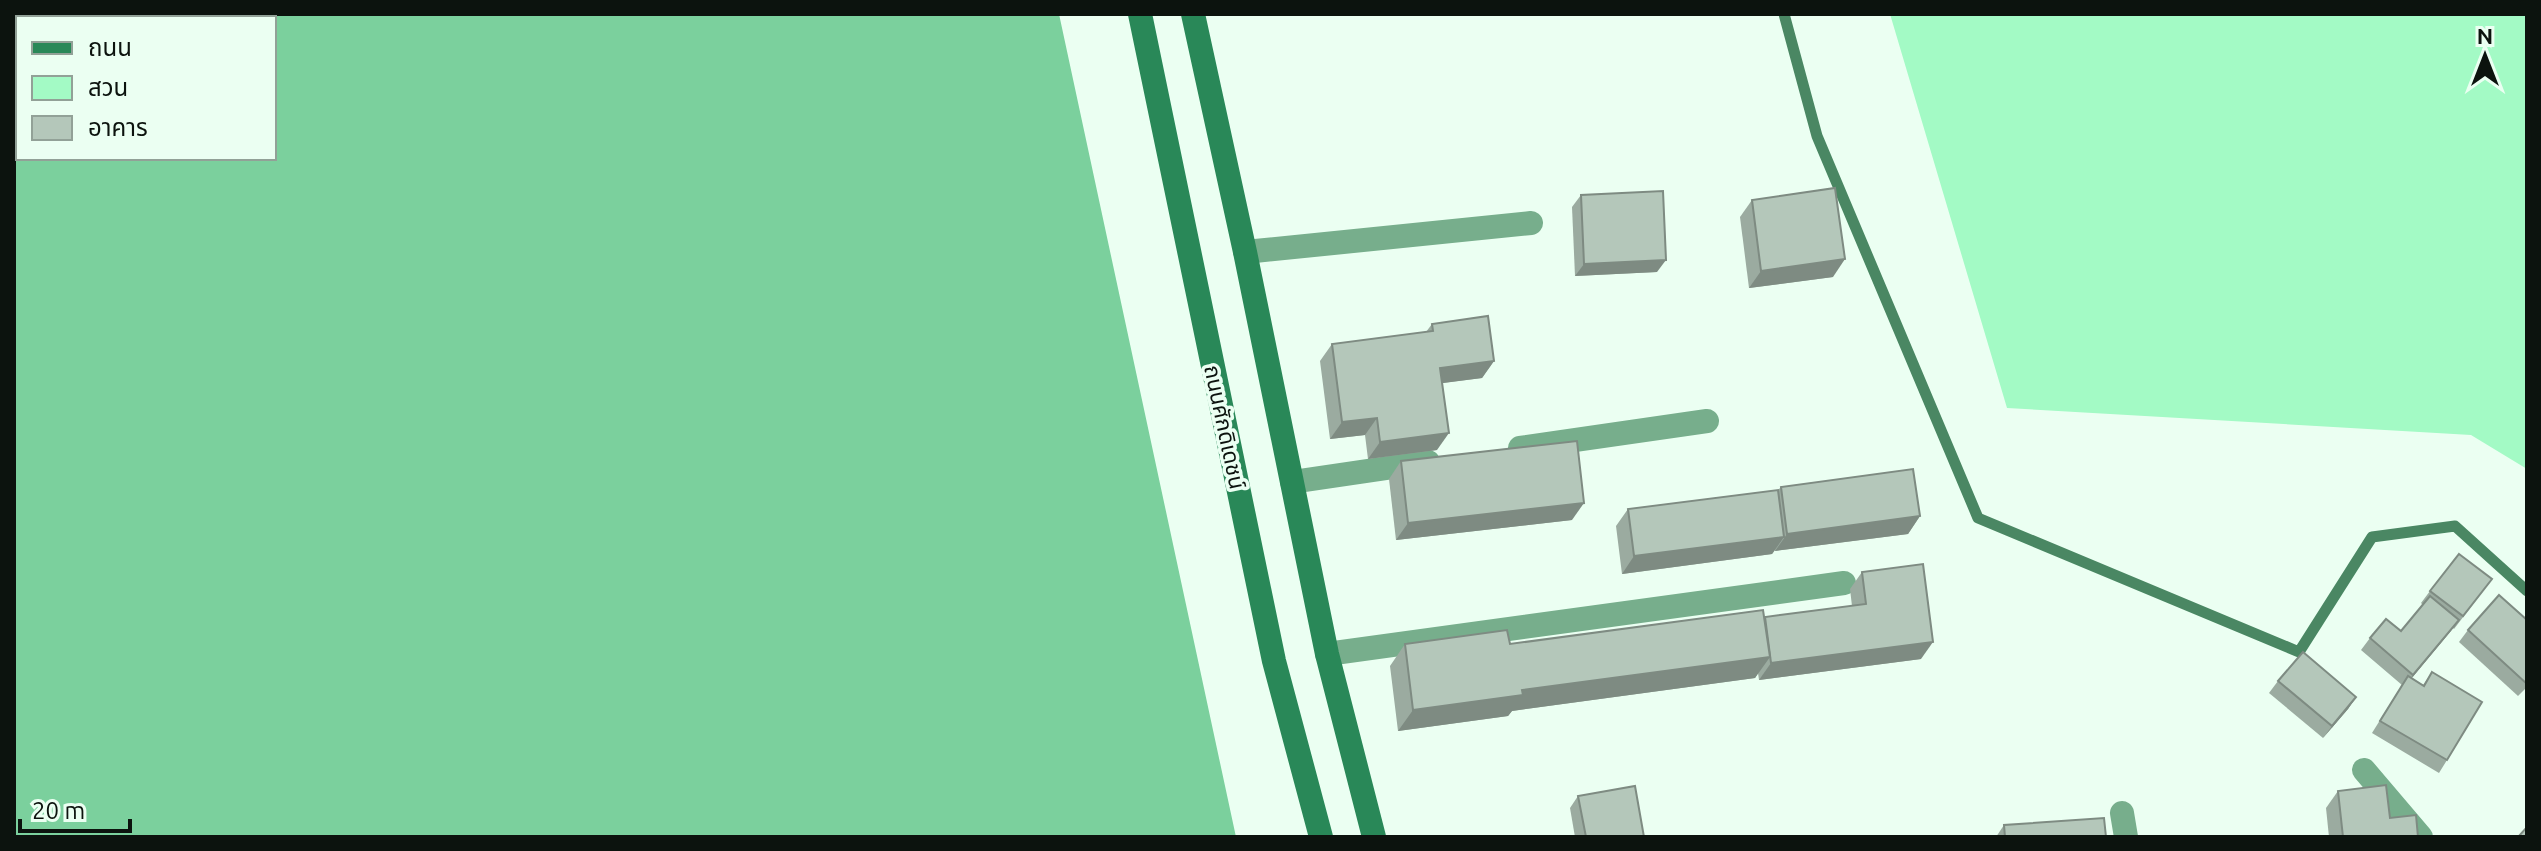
<svg xmlns="http://www.w3.org/2000/svg" width="2541" height="851" font-family="Ubuntu,'Noto Sans Thai',sans-serif">
  <rect width="100%" height="100%" fill="#ebfff2"/>
  <polygon fill="#a3fac5" points="1890,14 2527,14 2527,469 2471,435 2007,408"/>
  <path fill="#7bd09d" fill-rule="evenodd" d="M14,14H1059L1236,837H14ZM18,18H274V158H18Z"/>
  <g fill="none" stroke-linecap="round" stroke-linejoin="round">
    <polyline stroke="#4a8763" stroke-width="11" points="1784,14 1817,136 1978,518 2299,652 2372,537 2455,526 2527,591"/>
    <g stroke="#77ae8c" stroke-width="24">
      <polyline points="1245,252 1531,223"/>
      <polyline points="1520,448 1707,421"/>
      <polyline points="1292,482 1428,462"/>
      <polyline points="1327,654 1844,583"/>
      <polyline points="2364,770 2421,837"/>
      <polyline points="2122,813 2126,837"/>
    </g>
    <g stroke="#298858" stroke-width="24">
      <polyline points="1140,14 1274,661 1321,837"/>
      <polyline points="1193,14 1245,252 1327,654 1374,837"/>
    </g>
  </g>
  <g fill="#9baba0">
    <polygon points="1581,195 1657,272 1575,276 1572,207"/>
    <polygon points="1752,200 1833,277 1749,288 1740,217"/>
    <polygon points="1432,324 1494,361 1482,378 1442,383 1437,450 1368,459 1365,435 1330,439 1320,361 1332,344 1426,332"/>
    <polygon points="1401,461 1572,520 1396,540 1389,479"/>
    <polygon points="1781,487 1920,516 1908,534 1775,551 1775,550 1772,554 1622,574 1616,526 1628,509 1778,490"/>
    <polygon points="1862,572 1921,659 1759,680 1758,673 1755,678 1512,711 1508,716 1398,731 1390,666 1405,644 1510,644 1764,618 1852,606 1850,589"/>
    <polygon points="2430,591 2483,591 2454,629 2453,628 2411,679 2423,685 2432,672 2447,760 2439,773 2372,733 2402,685 2361,650 2370,638 2401,631 2423,605 2421,603"/>
    <polygon points="2527,620 2527,687 2518,696 2459,642 2468,630"/>
    <polygon points="2278,681 2356,697 2348,709 2323,738 2269,693"/>
    <polygon points="2338,791 2390,818 2418,837 2329,837 2326,808"/>
    <polygon points="1578,796 1644,837 1575,837 1570,808"/>
    <polygon points="2004,825 2106,837 1996,837"/>
  </g>
  <g fill="#7e8b82">
    <polygon points="1845,259 1833,277 1749,288 1761,271"/>
    <polygon points="1666,260 1657,272 1575,276 1584,264"/>
    <polygon points="1494,361 1482,378 1428,385 1440,368"/>
    <polygon points="1377,418 1365,435 1330,439 1342,422"/>
    <polygon points="1449,433 1437,450 1368,459 1380,442"/>
    <polygon points="1584,503 1572,520 1396,540 1408,523"/>
    <polygon points="1920,516 1908,534 1775,551 1787,534"/>
    <polygon points="1784,537 1772,554 1622,574 1634,556"/>
    <polygon points="2459,620 2450,632 2404,687 2413,675"/>
    <polygon points="1933,642 1921,659 1759,680 1771,663"/>
    <polygon points="1770,657 1755,678 1512,711 1508,716 1398,731 1413,710 1522,690"/>
    <polygon points="2356,697 2348,709 2323,738 2332,726"/>
  </g>
  <g fill="#b4c7ba" stroke="#7e8b82" stroke-width="2">
    <polygon points="1835,188 1845,259 1761,271 1752,200"/>
    <polygon points="1663,191 1666,260 1584,264 1581,195"/>
    <polygon points="1488,316 1494,361 1440,368 1449,433 1380,442 1377,418 1342,422 1332,344 1433,331 1432,324"/>
    <polygon points="1577,441 1584,503 1408,523 1401,461"/>
    <polygon points="1913,469 1920,516 1787,534 1781,487"/>
    <polygon points="1778,490 1784,537 1634,556 1628,509"/>
    <polygon points="2459,554 2492,579 2463,616 2430,591"/>
    <polygon points="1923,564 1933,642 1771,663 1765,617 1866,604 1862,572"/>
    <polygon points="2499,595 2527,620 2527,684 2468,630"/>
    <polygon points="2430,596 2459,620 2413,675 2370,638 2386,619 2401,631"/>
    <polygon points="1763,610 1770,657 1522,690 1523,695 1413,710 1405,644 1507,630 1510,644"/>
    <polygon points="2303,652 2356,697 2332,726 2278,681"/>
    <polygon points="2432,672 2482,702 2447,760 2380,721 2408,676 2424,686"/>
    <polygon points="2386,785 2390,818 2416,815 2418,837 2343,837 2338,791"/>
    <polygon points="1635,786 1644,837 1586,837 1578,796"/>
    <polygon points="2104,818 2106,837 2005,837 2004,825"/>
    <polygon points="2527,827 2527,837 2518,837"/>
  </g>
  <g text-anchor="middle" stroke-width="7" stroke-linejoin="round" paint-order="stroke">
    <g font-size="22" fill="#0c130e" stroke="#ebfff2">
      <text transform="translate(1225 427) rotate(78)" y="8">ถนนศักดิเดชน์</text>
    </g>
  </g>
  <rect width="2541" height="851" fill="none" stroke="#0c130e" stroke-width="32"/>
  <rect x="16" y="16" width="260" height="144" fill="#ebfff2" stroke="#92a197" stroke-width="2"/>
  <rect x="32" y="42" width="40" height="12" fill="#298858" stroke="#92a197" stroke-width="2"/>
  <text x="88" y="56" font-size="24" fill="#0c130e">ถนน</text>
  <rect x="32" y="76" width="40" height="24" fill="#a3fac5" stroke="#92a197" stroke-width="2"/>
  <text x="88" y="96" font-size="24" fill="#0c130e">สวน</text>
  <rect x="32" y="116" width="40" height="24" fill="#b4c7ba" stroke="#92a197" stroke-width="2"/>
  <text x="88" y="136" font-size="24" fill="#0c130e">อาคาร</text>
  <g transform="translate(2485 56)" stroke="#ebfff2" stroke-width="6" paint-order="stroke">
  <path d="M0-6L14 30L0 20L-14 30Z" fill="#0c130e"/>
  <text y="-12" font-size="22" font-weight="bold" text-anchor="middle" fill="#0c130e">N</text>
  </g>
  <path d="M20 819v12h110v-12" fill="none" stroke="#0c130e" stroke-width="4"/>
  <text x="32" y="819" font-size="24" fill="#0c130e" stroke="#ebfff2" stroke-width="6" paint-order="stroke">20 m</text>
</svg>
